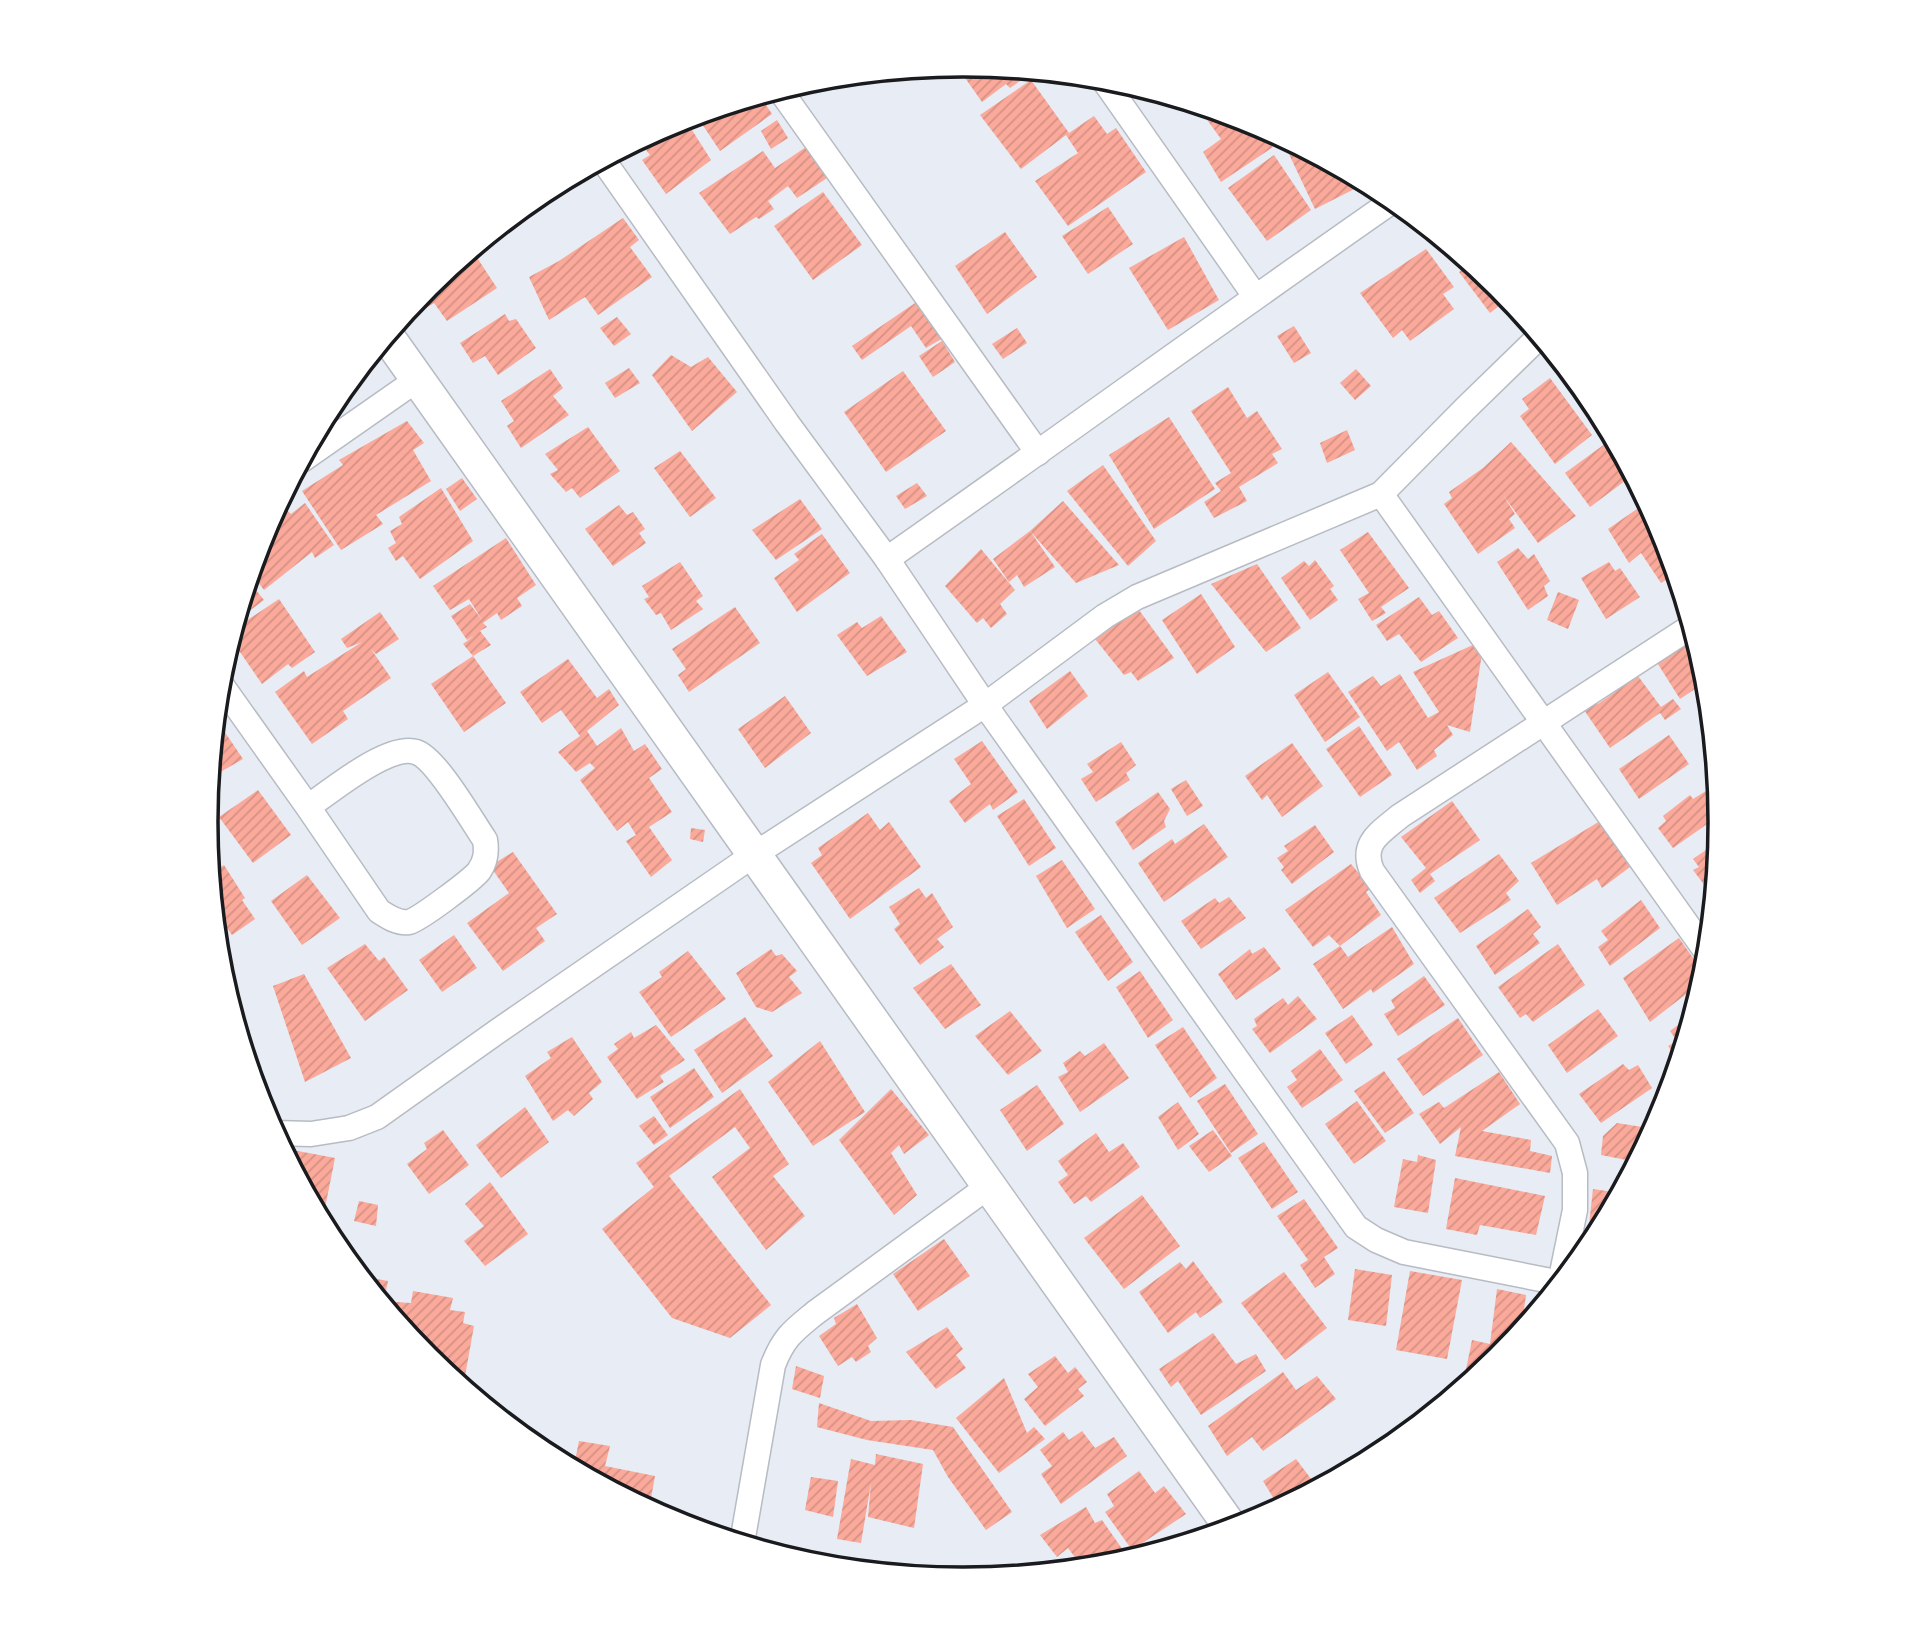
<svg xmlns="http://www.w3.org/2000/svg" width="1927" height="1645" font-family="'Roboto Condensed',sans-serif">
  <defs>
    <pattern id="building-hatch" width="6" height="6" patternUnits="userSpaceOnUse" patternTransform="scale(1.75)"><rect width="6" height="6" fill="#faa99a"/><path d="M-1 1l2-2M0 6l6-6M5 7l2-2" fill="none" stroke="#d69184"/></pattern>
  </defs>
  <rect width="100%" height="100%" fill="#e8ecf4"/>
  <g fill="url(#building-hatch)">
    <polygon points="956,65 964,65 1033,72 1010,88 1006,84 982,102"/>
    <polygon points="1031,80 1069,133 1094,116 1107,134 1116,128 1146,172 1068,226 1035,181 1078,153 1066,135 1021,169 980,115"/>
    <polygon points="760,96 772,114 720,151 696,115"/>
    <polygon points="1169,97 1176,99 1186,102 1175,109"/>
    <polygon points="1203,107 1258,125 1273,147 1221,182 1203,152 1221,139 1200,110"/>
    <polygon points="685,119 711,160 666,194 642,160 650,155 639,141 674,122"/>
    <polygon points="777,120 788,138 771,149 761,131"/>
    <polygon points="1297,146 1317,156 1366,183 1315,209 1287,150"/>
    <polygon points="806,147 827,178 797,198 788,186 768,201 774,209 759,219 756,217 730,234 699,193 763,151 775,168"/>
    <polygon points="1274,155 1311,210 1267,241 1228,188"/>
    <polygon points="823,192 862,245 813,280 774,226"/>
    <polygon points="1108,207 1133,244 1088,274 1062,236"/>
    <polygon points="623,218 639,240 630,247 652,277 598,315 585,297 549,320 529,277 559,261"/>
    <polygon points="1005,232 1037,277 987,314 955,266"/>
    <polygon points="1184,237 1219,300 1168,330 1129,268"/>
    <polygon points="1426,249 1454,287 1443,294 1454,309 1410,341 1402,330 1393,338 1360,293"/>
    <polygon points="472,250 497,288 447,321 434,303 424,309 417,300 428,286"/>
    <polygon points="1471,263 1500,287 1509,298 1490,313 1459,272"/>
    <polygon points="918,301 943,338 926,348 911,326 862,360 852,346"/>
    <polygon points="505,314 509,321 516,319 536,348 498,375 485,356 473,363 460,343"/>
    <polygon points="617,317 631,334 614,346 600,328"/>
    <polygon points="1294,326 1311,353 1294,363 1277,336"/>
    <polygon points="1017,328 1027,343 1003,359 992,344"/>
    <polygon points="942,341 955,362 933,377 919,356"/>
    <polygon points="671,355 691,367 708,357 737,392 692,431 652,375"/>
    <polygon points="629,368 640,383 615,398 605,383"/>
    <polygon points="550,369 563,388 553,396 569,415 521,448 507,426 514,421 501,401"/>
    <polygon points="1356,369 1371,386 1355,400 1340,383"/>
    <polygon points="903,371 946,431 886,472 844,412"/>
    <polygon points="1550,378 1592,435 1555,464 1520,416 1529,409 1522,399"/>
    <polygon points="1228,387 1247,418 1257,411 1282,449 1272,454 1278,463 1239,487 1247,501 1214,518 1204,502 1221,491 1215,483 1231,473 1191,411"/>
    <polygon points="1169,417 1215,489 1154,529 1109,455"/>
    <polygon points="407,421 424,443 413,450 431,481 376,515 383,524 341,550 302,491 343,465 339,460"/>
    <polygon points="588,427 620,471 580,498 572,488 566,492 550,474 558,470 545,454"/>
    <polygon points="1347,430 1355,450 1327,463 1320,443"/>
    <polygon points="1613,438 1633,475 1590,507 1565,473"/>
    <polygon points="1511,442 1576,516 1538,543 1503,495 1515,514 1509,519 1515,528 1478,554 1444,504 1452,498 1449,492 1483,468"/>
    <polygon points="680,451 716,498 690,517 654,468"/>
    <polygon points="1103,465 1156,541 1128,566 1067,491"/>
    <polygon points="462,478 477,499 460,511 446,489"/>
    <polygon points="917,483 927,496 905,509 896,496"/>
    <polygon points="441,488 473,541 420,579 403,556 396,561 388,548 396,543 390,531 402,524 399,517"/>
    <polygon points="800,499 822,529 776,560 752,530"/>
    <polygon points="1063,501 1119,565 1076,583 1030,531"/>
    <polygon points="1647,502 1664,533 1676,574 1661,583 1641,553 1629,563 1608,529"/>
    <polygon points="305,503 334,545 315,558 312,552 264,590 251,573 264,532 280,504 291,514"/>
    <polygon points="619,505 627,515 633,512 645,529 639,533 646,543 613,566 585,529"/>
    <polygon points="1030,531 1055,567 1024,587 1017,575 1009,582 993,559"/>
    <polygon points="1368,532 1409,588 1381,607 1386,613 1372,621 1358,599 1369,593 1340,550"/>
    <polygon points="822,534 850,573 797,612 774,578 799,560 794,554"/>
    <polygon points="506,538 536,585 517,598 522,606 501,620 497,613 483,623 487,627 480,631 491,645 473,656 463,644 474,636 467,640 451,616 470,604 482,620 469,599 450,610 433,586"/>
    <polygon points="1518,548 1528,559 1534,554 1550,581 1544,586 1548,596 1528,610 1497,562"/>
    <polygon points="981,549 1015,590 1000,604 1007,614 991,628 983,618 977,623 945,586"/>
    <polygon points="1315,560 1334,586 1330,589 1338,600 1310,620 1281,578 1304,561 1309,566"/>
    <polygon points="680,562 703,596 696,601 703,609 671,630 661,613 656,615 644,599 649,597 642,586"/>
    <polygon points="1609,562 1615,571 1620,568 1640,597 1606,619 1581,578"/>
    <polygon points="1257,564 1301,628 1266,652 1211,584"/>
    <polygon points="250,583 264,600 237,620 248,584"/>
    <polygon points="1558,592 1579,600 1568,629 1547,620"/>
    <polygon points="1201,594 1235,647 1197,674 1162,620"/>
    <polygon points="1419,597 1432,615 1439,611 1458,638 1421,662 1399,634 1387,641 1376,625"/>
    <polygon points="279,599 315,652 292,668 288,664 262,684 231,639 234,629"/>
    <polygon points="735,607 760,643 689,692 678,675 686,669 672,649"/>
    <polygon points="1139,610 1174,658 1138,681 1131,672 1124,675 1095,639 1111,623"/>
    <polygon points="380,612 399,639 376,654 371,649 391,678 343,711 348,719 312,744 275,692 304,671 307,677 362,642 347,648 341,639"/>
    <polygon points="881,616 907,652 867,676 837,635 857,622 862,628"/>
    <polygon points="1695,636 1707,681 1680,699 1656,661"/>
    <polygon points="1484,640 1470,732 1447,725 1453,735 1434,750 1437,756 1417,770 1399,742 1387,751 1348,692 1373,676 1381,686 1400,674 1428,718 1439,712 1413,672"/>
    <polygon points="473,656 506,703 464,732 431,684"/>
    <polygon points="568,659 597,698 609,689 619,705 587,731 597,746 621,728 634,751 645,744 662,769 649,778 672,812 649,827 672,860 651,877 626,841 636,835 628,822 617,831 580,780 595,768 590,763 576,772 558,752 580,736 561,710 542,723 520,692"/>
    <polygon points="1070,671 1088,696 1047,729 1029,701"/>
    <polygon points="1328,672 1360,717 1325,742 1294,695"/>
    <polygon points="1638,676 1661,707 1673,699 1681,709 1665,720 1660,713 1610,748 1582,707 1594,700 1598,704"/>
    <polygon points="785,696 811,733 765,768 738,729"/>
    <polygon points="1710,713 1711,718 1712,728 1704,717"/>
    <polygon points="216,719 243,759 210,778"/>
    <polygon points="1359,726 1392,775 1360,797 1326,749"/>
    <polygon points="1669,735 1689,764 1639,799 1619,769"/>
    <polygon points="982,741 1018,792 993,810 990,804 965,823 949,801 971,784 954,759"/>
    <polygon points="1121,742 1136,765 1126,773 1130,780 1096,802 1081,779 1093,772 1087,764"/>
    <polygon points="1292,743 1323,786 1282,817 1267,795 1262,800 1245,776"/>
    <polygon points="1186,780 1203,806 1187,816 1171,789"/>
    <polygon points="258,790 291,835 253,863 219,817"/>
    <polygon points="1706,791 1720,810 1720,815 1673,848 1658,828 1666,821 1663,816 1690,795 1693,799"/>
    <polygon points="1158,792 1170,809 1164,821 1166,827 1133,850 1115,822"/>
    <polygon points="1024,799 1056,848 1029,866 997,816"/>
    <polygon points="1452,801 1480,840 1430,874 1435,881 1420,893 1411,880 1426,868 1401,837"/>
    <polygon points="868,813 880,830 889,822 921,867 850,919 811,863 822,855 818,848"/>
    <polygon points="1600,821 1630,867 1602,888 1597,879 1557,905 1531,863"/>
    <polygon points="1204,824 1228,857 1164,902 1138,863 1172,839 1175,844"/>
    <polygon points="1315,825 1334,852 1292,884 1281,870 1284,867 1277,858 1288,851 1284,846"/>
    <polygon points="691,828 705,830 703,842 690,839"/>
    <polygon points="1719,841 1714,894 1712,895 1693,870 1699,867 1693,859"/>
    <polygon points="513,852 557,914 536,928 545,941 503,971 467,923 509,893 490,866"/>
    <polygon points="1499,854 1519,881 1506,893 1511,900 1460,933 1434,898"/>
    <polygon points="1062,860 1095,909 1067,928 1036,876"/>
    <polygon points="1351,864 1371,888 1366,892 1381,915 1340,946 1329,935 1313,947 1285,910"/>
    <polygon points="224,865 245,898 242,900 255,919 232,935 214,910 211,874"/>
    <polygon points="307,875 340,918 302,945 271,901"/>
    <polygon points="919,888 926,898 932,893 953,927 937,939 944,947 920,965 894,929 900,924 889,907"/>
    <polygon points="1229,897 1246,918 1201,949 1181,921 1215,898 1219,903"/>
    <polygon points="1641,900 1660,928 1610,966 1598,947 1608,940 1601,931"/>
    <polygon points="1528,909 1541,927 1533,934 1540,943 1495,975 1476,946"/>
    <polygon points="1101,915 1133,962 1108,981 1075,932"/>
    <polygon points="1392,927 1414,964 1373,993 1371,989 1343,1009 1313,964 1340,946 1348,957"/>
    <polygon points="454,935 477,968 442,992 419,960"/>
    <polygon points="1679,938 1705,975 1703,981 1650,1022 1623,978"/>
    <polygon points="365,944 379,961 384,957 408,990 365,1021 327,968"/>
    <polygon points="1558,944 1585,985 1533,1022 1526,1014 1520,1018 1498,987"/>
    <polygon points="1264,947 1281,969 1236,1000 1218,974 1250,949 1252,954"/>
    <polygon points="771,949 776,956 782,954 797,971 789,977 802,993 772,1012 756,1007 736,973"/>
    <polygon points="688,951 726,999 671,1037 639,992 662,977 659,972"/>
    <polygon points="951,964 981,1005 945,1029 913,988"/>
    <polygon points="1140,971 1173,1020 1148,1038 1116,987"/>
    <polygon points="304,974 351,1058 305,1082 273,986"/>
    <polygon points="1424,976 1445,1005 1398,1036 1384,1014 1395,1008 1391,1000"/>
    <polygon points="1298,996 1317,1019 1270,1053 1252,1029 1257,1026 1254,1019 1283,998 1288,1005"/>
    <polygon points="1598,1009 1618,1036 1567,1073 1548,1045"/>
    <polygon points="1010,1011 1042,1051 1008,1075 975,1036"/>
    <polygon points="1694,1013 1679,1061 1668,1046 1677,1041 1670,1031"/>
    <polygon points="1352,1015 1373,1045 1346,1064 1325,1033"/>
    <polygon points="745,1017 773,1056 722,1093 694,1050"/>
    <polygon points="1458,1018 1483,1055 1423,1096 1397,1059"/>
    <polygon points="656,1025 685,1060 660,1076 664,1082 637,1099 607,1057 618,1049 614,1044 631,1032 634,1038"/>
    <polygon points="1183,1027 1217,1078 1190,1098 1155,1045"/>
    <polygon points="572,1037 602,1082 589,1093 593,1099 574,1116 568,1110 553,1121 525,1076 551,1058 547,1052"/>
    <polygon points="820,1041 865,1112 813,1146 768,1082"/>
    <polygon points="1104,1043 1129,1078 1080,1112 1058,1077 1068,1072 1063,1063 1080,1051 1085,1056"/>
    <polygon points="1320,1049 1343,1080 1302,1108 1287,1087 1297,1080 1291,1071"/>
    <polygon points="245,1050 262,1067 252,1076 249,1066"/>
    <polygon points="1623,1064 1629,1070 1638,1065 1652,1088 1601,1123 1579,1094"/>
    <polygon points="694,1068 714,1097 670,1128 650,1097"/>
    <polygon points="1384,1071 1414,1113 1385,1133 1354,1091"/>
    <polygon points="1499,1072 1520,1104 1482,1131 1531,1140 1530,1151 1552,1156 1550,1173 1455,1156 1461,1127 1440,1144 1419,1114 1439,1102 1444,1108"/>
    <polygon points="1225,1084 1258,1134 1231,1153 1197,1101"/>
    <polygon points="1037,1085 1064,1124 1027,1151 1000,1110"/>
    <polygon points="740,1089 789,1164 773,1176 805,1216 766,1250 712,1177 750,1148 735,1127 669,1176 771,1305 730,1338 672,1318 602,1229 654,1187 636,1163"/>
    <polygon points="891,1089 929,1135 904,1154 899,1145 891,1153 917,1195 894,1215 839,1140"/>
    <polygon points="1671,1089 1663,1113 1654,1101"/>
    <polygon points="1357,1101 1386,1141 1354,1164 1325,1124"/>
    <polygon points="1178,1102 1199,1134 1178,1150 1158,1117"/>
    <polygon points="525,1107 549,1142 501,1178 476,1145"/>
    <polygon points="654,1116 668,1135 654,1145 639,1126"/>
    <polygon points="1617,1123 1655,1129 1637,1162 1601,1155 1603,1136"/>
    <polygon points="443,1130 469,1165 429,1194 407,1164 427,1149 424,1143"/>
    <polygon points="1213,1130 1232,1156 1209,1172 1189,1146"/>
    <polygon points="1096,1133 1109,1152 1123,1143 1140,1167 1091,1202 1086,1196 1074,1204 1058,1182 1068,1175 1058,1161"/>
    <polygon points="1264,1142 1298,1192 1272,1209 1238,1158"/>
    <polygon points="282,1148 335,1158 322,1223"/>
    <polygon points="1418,1155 1436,1160 1428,1213 1394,1207 1403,1159 1417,1162"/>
    <polygon points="1455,1178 1545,1196 1536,1235 1480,1225 1477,1235 1446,1229"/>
    <polygon points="490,1182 528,1234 485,1266 464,1241 484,1226 465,1204"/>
    <polygon points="1593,1189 1620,1193 1602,1228 1589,1225"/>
    <polygon points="1142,1195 1180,1246 1124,1289 1084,1238"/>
    <polygon points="1304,1199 1338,1248 1324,1257 1335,1274 1315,1288 1300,1265 1308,1260 1277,1216"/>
    <polygon points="359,1201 378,1205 376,1226 354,1221"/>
    <polygon points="944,1239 970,1276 918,1311 893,1274"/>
    <polygon points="1193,1261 1223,1302 1200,1318 1196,1312 1168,1333 1139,1292 1180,1262 1186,1269"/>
    <polygon points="1355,1269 1392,1275 1386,1326 1348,1320"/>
    <polygon points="1410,1271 1462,1280 1447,1359 1396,1350"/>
    <polygon points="1284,1272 1327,1328 1285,1360 1241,1303"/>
    <polygon points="360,1276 388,1281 383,1304"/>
    <polygon points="1497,1289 1526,1295 1521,1332 1499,1359 1462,1389 1472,1340 1490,1344"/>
    <polygon points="413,1291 453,1298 450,1310 465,1312 463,1323 474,1326 465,1376 446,1373 427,1358 393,1316 396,1302 411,1303"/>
    <polygon points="857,1304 877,1338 868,1346 871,1352 856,1362 852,1357 838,1366 819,1336 836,1324 834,1318"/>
    <polygon points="947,1327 963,1349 956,1355 966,1368 936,1389 906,1352"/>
    <polygon points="1213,1333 1236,1364 1256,1354 1266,1371 1201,1415 1178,1381 1171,1387 1159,1369"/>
    <polygon points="1055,1356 1068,1373 1075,1367 1087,1382 1078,1389 1084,1396 1045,1426 1024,1399 1038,1387 1028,1374"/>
    <polygon points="796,1366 824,1376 820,1398 792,1389"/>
    <polygon points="1283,1372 1296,1390 1317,1376 1336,1399 1263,1451 1252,1437 1227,1456 1208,1426"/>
    <polygon points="1004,1378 1027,1433 1034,1427 1045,1439 999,1473 956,1418"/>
    <polygon points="819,1403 871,1421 911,1420 953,1427 1012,1512 986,1530 948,1477 933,1450 867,1440 817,1427"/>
    <polygon points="1082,1431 1095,1448 1114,1437 1127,1456 1061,1504 1041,1474 1052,1466 1040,1450 1063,1432 1069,1440"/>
    <polygon points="579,1441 610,1446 605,1466 655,1476 649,1509 565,1465 566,1459 575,1461"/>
    <polygon points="876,1454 923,1464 914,1528 868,1517 871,1483 861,1543 837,1539 851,1459 875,1465"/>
    <polygon points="1296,1459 1318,1488 1273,1512 1269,1505 1274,1499 1263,1481"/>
    <polygon points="1139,1471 1155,1493 1164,1486 1186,1514 1132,1550 1105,1512 1114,1506 1107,1494"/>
    <polygon points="811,1477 838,1481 833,1517 805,1510"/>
    <polygon points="1086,1507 1095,1523 1102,1520 1125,1553 1106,1566 1083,1568 1068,1548 1057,1557 1040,1535"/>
    <polygon points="792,1556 832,1566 832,1567 815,1566 792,1558"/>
  </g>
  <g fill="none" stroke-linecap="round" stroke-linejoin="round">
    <g stroke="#b7bbc3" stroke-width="27">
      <g id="street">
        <polyline points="1103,79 1255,296"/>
        <polyline points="780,90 1038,453"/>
        <polyline points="603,160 787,423 887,559 985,705 1356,1227 1376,1240 1404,1252 1561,1283"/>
        <polyline points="302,460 418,379"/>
        <polyline points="1381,494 1708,954"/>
        <path d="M887,559C1057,440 1224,318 1394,200"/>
        <path d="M220,683L308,807L379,911C387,916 398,924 409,922C420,919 472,880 479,871C486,861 487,852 485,840C472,821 436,758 416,752C389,743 331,791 308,807"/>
        <polyline points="274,1133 311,1134 349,1128 377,1117 498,1031 755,854 985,705 1105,616 1137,597 1381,494 1466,408 1540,336"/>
        <path d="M1560,1283L1575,1210V1173L1567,1143L1372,871C1360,843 1380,833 1400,816L1692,626"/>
        <path d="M742,1543L773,1365C784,1337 793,1331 815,1313L989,1186"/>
      </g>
    </g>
    <g stroke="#b7bbc3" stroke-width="36">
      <polyline id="secondary" points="387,336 1232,1529"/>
    </g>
    <use href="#street" stroke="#fff" stroke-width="24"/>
    <use href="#secondary" stroke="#fff" stroke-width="33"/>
  </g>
  <path d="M0 0H1927V1645H0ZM218 822a745 745 0 1 1 1490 0a745 745 0 1 1-1490 0Z" fill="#fff" fill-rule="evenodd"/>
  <path fill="none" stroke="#1a1b1e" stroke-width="3.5" d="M218 822a745 745 0 1 1 1490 0a745 745 0 1 1-1490 0Z"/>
</svg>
